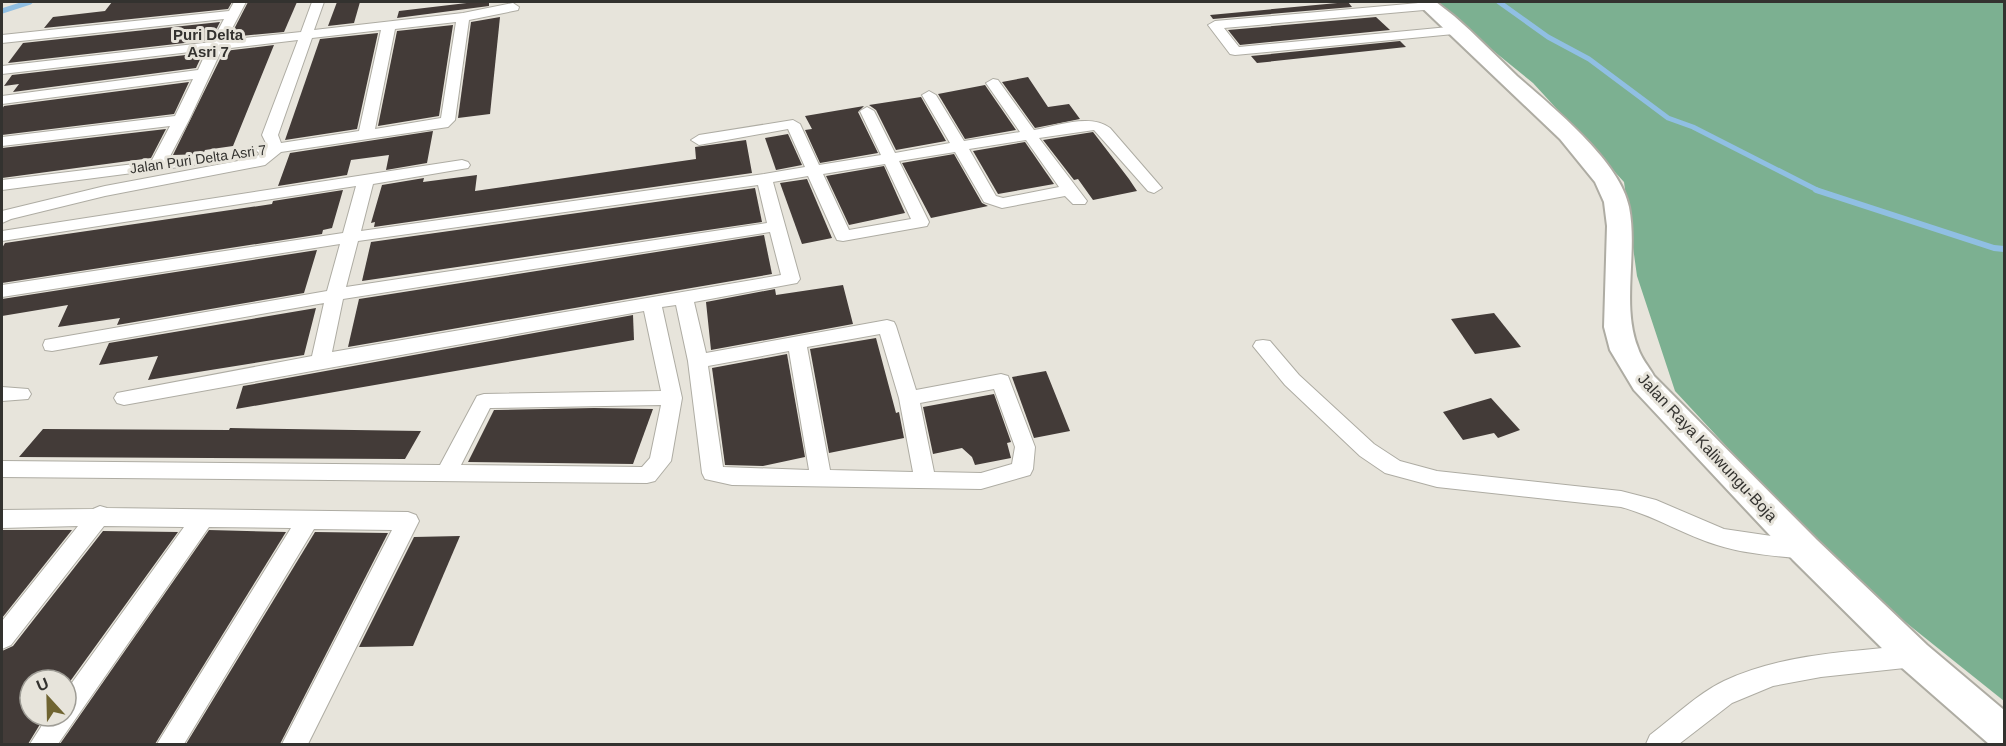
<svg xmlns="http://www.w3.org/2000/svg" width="2006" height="746" font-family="Helvetica,sans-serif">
  <rect width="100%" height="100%" fill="#e7e4db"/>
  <polygon fill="#7cb091" points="1433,2 2004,2 2004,701 1844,573 1675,391 1637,276 1624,182 1533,83"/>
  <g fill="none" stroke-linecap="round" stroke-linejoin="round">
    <g stroke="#90bfe3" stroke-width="5">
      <polyline points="1499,2 1548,37 1589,59 1668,118 1693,127 1819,191"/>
      <polyline points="2,11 30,2"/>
    </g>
    <polyline stroke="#90bfe3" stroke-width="6" points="1816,190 1994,248 2004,249"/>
  </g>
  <g fill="#433b38">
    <polygon points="112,2 184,2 183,3 232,2 228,9 44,28 53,17 105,11"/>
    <polygon points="248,2 297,2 284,32 230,37"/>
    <polygon points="337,2 360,2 354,23 328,26"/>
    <polygon points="475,2 489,2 489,6 397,18 399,11"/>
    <polygon points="1348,2 1352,7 1213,19 1210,15"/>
    <polygon points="500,17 490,114 458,118 471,22"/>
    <polygon points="1376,17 1390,30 1240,45 1228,30"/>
    <polygon points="220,22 211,40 8,63 23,43"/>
    <polygon points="453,25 439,116 378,126 397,31"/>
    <polygon points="378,33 357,129 285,140 320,39"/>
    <polygon points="1400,41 1406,47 1257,63 1251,56"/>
    <polygon points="274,45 233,146 205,150 203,154 173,155 224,51"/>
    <polygon points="203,53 196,68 13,92 19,84 4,86 12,75"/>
    <polygon points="1028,77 1048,107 1069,104 1080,119 1035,128 1002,82"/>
    <polygon points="189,82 174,114 2,135 2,109 4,106"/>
    <polygon points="985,85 1016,130 965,139 938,94"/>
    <polygon points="921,97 946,141 896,150 876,110 869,105"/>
    <polygon points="864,106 858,112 878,153 820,163 805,130 812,129 805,116"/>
    <polygon points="166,129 151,158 2,178 2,148"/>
    <polygon points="433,131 427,163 386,170 389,155 351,160 347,175 278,186 290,153"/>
    <polygon points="1093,132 1129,179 1137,191 1093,200 1078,179 1074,180 1043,140"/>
    <polygon points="788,134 802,165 776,170 765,138"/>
    <polygon points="746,140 752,173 374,227 375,222 371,223 382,185 424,178 423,182 477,175 475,191 696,159 695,147"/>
    <polygon points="1025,142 1054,184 998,194 973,151"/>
    <polygon points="954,154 982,203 988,206 931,218 902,163"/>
    <polygon points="884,166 905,213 849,225 826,176"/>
    <polygon points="807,179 832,238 802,244 780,183"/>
    <polygon points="755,188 762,222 362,281 371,242"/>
    <polygon points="343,190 332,228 323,230 322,234 2,283 2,248 5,243 272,204 273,201"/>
    <polygon points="764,235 772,274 348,347 359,299"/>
    <polygon points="317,250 304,293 117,325 120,318 58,327 68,305 2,316 2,299"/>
    <polygon points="843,285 853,324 711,350 706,302 775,289 776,295"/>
    <polygon points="316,308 304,355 148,380 158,356 99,365 109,343"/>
    <polygon points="1494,313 1521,347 1475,354 1451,319"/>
    <polygon points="633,315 634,340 236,409 243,386"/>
    <polygon points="876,338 896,413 899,412 904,438 829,453 810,349"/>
    <polygon points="787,354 805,457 763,466 725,465 712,368"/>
    <polygon points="1046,371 1070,431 1034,438 1012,377"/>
    <polygon points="994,394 1011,442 1007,443 1011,458 975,465 972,457 962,448 933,454 923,407"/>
    <polygon points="1491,398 1520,430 1498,438 1494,433 1463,440 1443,412"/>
    <polygon points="594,408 653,409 633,464 468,462 494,410"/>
    <polygon points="230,428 421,431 405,459 19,457 43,429 229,430"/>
    <polygon points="2,530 72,530 2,618"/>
    <polygon points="209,530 286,532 155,744 60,744"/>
    <polygon points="103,531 178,532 66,687 66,680 30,680 30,716 45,716 28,744 2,744 2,651 13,646"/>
    <polygon points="315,532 388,533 280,744 186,744"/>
    <polygon points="460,536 413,646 359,647 414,537"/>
  </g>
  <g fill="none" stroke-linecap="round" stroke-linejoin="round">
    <g stroke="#aeaca3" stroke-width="2">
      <g id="minor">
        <path d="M234,2H246L226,40L301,32L312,2H324L314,30L463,13L513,3L519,7L518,10L469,20L455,120L448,127L281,152L265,165L105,196L11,219L2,223V211L105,186L254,158L260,154L256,150L259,147L267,145L262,135L298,40L222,49L189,120L168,160L188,157L196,162L194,165L2,190V180L151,162L170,126L2,146V137L175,116L193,79L2,104V96L198,70L207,50L2,74V66L212,42L224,19L2,43V35L229,11ZM456,22L441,118L375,129L395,29ZM381,30L359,131L281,143L278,135L312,38Z"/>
        <polygon points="1430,2 1436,6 1435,9 1224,28 1239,47 1459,26 1466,30 1464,33 1235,55 1230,54 1208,25 1215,21"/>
        <path d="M993,79L998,80L1034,130C1057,126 1090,113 1110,128L1162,188L1154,193L1148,191L1094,130L1039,138L1087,201L1085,204H1073L1065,196L1002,208L984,202L955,152L899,161L929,222L927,226L843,241L837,240L835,236L808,176L773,182L800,279L797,283L694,302L706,353L887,320L894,322L896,326L916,390L1001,374L1008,376L1035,447L1033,469L1030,475L981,489L732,485L705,479L702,473L688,361L676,305L662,307L682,398L671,461L655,481L647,483L2,477V461L440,465L477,396L484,394L661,391L644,311L124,405L117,403L114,398L117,393L312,356L324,303L52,351L45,350L43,345L45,340L327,291L340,244L2,297V285L343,233L356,186L2,241V231L462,160L468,162L470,165L468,168L373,184L361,231L764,174L805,167L788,129L699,145L691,140L699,135L793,120L800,124L819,165L881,155L860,111L867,107L874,111L895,153L950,143L922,95L929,91L936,95L964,141L1020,132L986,83ZM1026,140L1059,187L1003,198L996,196L969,149ZM885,164L911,219L849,230L823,174ZM758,185L767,223L346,287L358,241ZM770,232L781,275L332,352L343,299ZM880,334L899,398L913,472L830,470L807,347ZM789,351L809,470L723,467L708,366ZM994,389L1015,447L1012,464L981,473L934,472L920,403ZM661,405L650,458L642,467L461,465L490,408Z"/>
        <path d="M1263,340L1270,341L1299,375L1374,444L1400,461L1437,471L1621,491L1656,500L1724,529L1805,541L1813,543L1816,550L1813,557L1805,559C1776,556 1745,554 1717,545C1684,535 1655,516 1621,507L1437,487L1385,473L1360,456L1285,385L1253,346L1256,341Z"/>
        <polygon points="2,387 28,389 31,394 28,399 2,401"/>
        <polygon points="100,506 107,508 408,512 416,515 419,521 308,744 282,744 392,530 314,529 184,744 157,744 291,528 209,527 58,744 30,744 48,716 66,716 66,691 184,527 104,526 11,645 2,649 2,621 78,526 2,528 2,510 93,509"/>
        <path d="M1914,645L1923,648L1926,656L1923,664L1914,667L1821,677L1773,686L1732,703L1679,744H1646L1650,735C1674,717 1697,694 1724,681C1783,653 1851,652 1914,645Z"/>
      </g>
    </g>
    <g stroke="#aeaca3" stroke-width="4">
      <path id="secondary" d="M1416,2H1436L1454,16C1476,35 1496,56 1517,76C1551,106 1620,161 1629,207C1638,252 1621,306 1638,348C1641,358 1649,367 1654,376L1817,540L1927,645L2004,710V744H1989L1901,667L1793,560L1634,390L1610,350L1604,327L1607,226L1604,202L1595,182L1560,139Z"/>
    </g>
    <use href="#minor" fill="#fff" fill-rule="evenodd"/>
    <use href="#secondary" fill="#fff" fill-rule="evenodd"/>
  </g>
  <g text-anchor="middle" stroke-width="6" stroke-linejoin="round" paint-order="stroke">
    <g font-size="14" fill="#33322f" stroke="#e7e4db">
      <text transform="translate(198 159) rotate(-8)" y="5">Jalan Puri Delta Asri 7</text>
    </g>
    <g font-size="15" font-weight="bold" fill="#33322f" stroke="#e7e4db">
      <text x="208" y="40">Puri Delta<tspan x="208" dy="17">Asri 7</tspan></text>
    </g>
    <g font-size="16" fill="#33322f" stroke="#e7e4db">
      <text transform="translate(1708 447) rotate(47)" y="6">Jalan Raya Kaliwungu-Boja</text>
    </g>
  </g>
  <rect width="2006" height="746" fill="none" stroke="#33322f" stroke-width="6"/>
  <g transform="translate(48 698) rotate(338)"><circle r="28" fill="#e7e4db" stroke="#9f9d96" stroke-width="1.5"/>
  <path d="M0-4.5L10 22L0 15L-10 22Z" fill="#6f6431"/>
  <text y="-9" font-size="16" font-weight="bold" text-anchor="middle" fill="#33322f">U</text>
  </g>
</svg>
